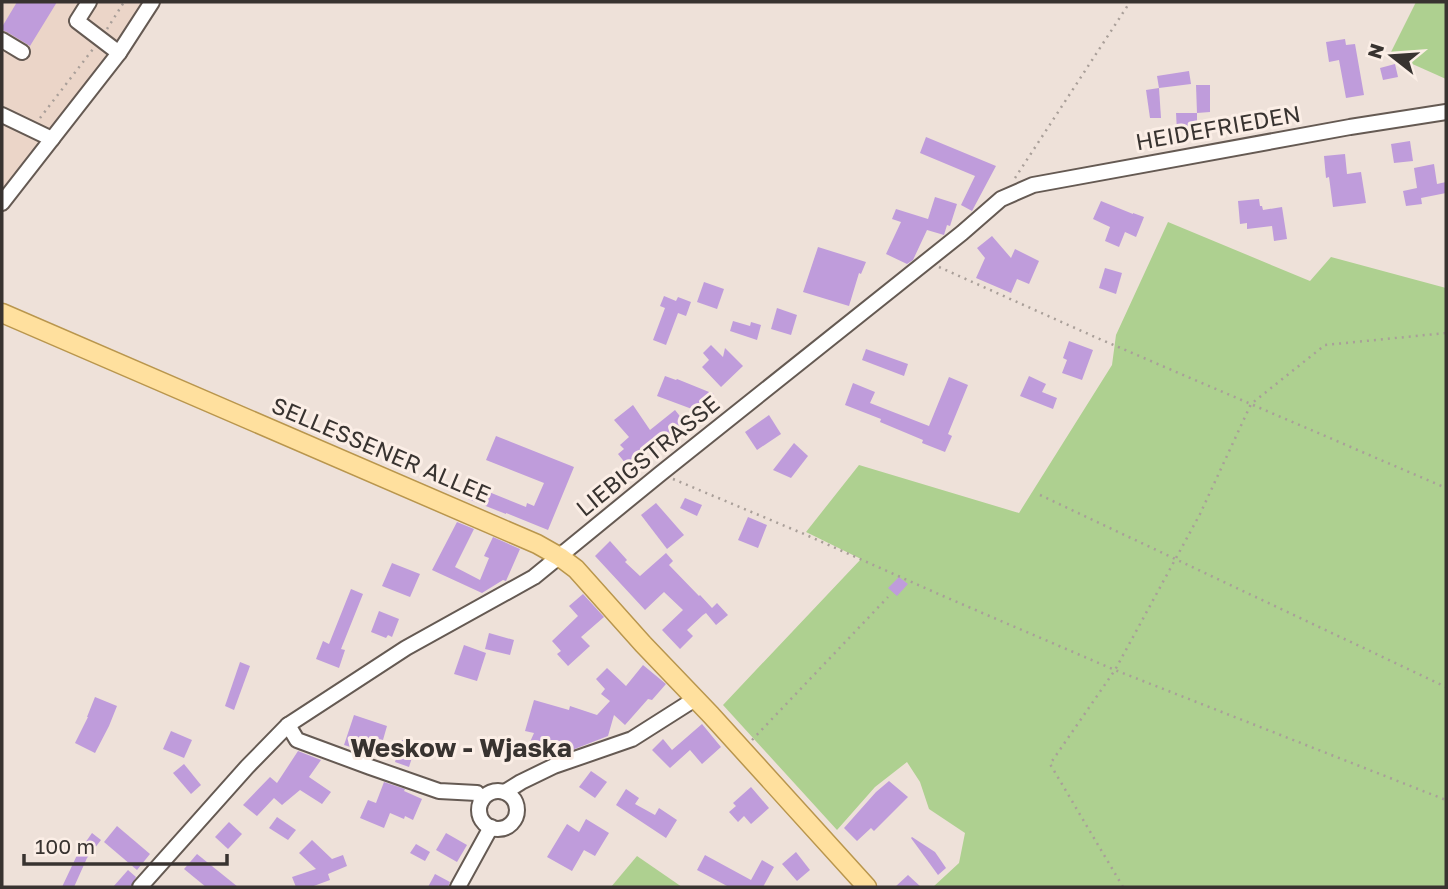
<svg xmlns="http://www.w3.org/2000/svg" width="1448" height="889" font-family="'Golos Text',sans-serif">
  <rect width="100%" height="100%" fill="#eee1d9"/>
  <polygon fill="#ebd5c8" points="2,2 144,2 112,50 2,202"/>
  <g fill="#aed090">
    <polygon points="1416,2 1446,2 1446,79 1390,54"/>
    <polygon points="1168,222 1310,281 1331,257 1446,288 1446,887 933,887 959,863 965,833 929,809 920,782 907,762 875,787 837,830 723,705 861,559 806,532 859,465 1019,513 1112,365 1116,335"/>
    <polygon points="637,856 682,887 611,887"/>
  </g>
  <g fill="#bf9cdb">
    <polygon points="17,2 57,2 30,46 7,32 2,30 2,27"/>
    <polygon points="1345,39 1346,45 1355,44 1364,95 1346,98 1339,60 1329,62 1326,42"/>
    <polygon points="1395,64 1398,77 1383,80 1380,68"/>
    <polygon points="1189,71 1191,84 1159,88 1157,76"/>
    <polygon points="1196,85 1210,85 1210,112 1197,113"/>
    <polygon points="1159,88 1161,118 1150,118 1146,90"/>
    <polygon points="1176,113 1197,113 1197,131 1177,131"/>
    <polygon points="926,137 996,166 972,211 961,205 975,176 920,153"/>
    <polygon points="1410,141 1413,161 1394,163 1391,144"/>
    <polygon points="1345,154 1347,174 1361,172 1366,203 1333,207 1329,177 1326,178 1324,156"/>
    <polygon points="1434,164 1437,184 1446,182 1446,193 1421,198 1422,204 1406,206 1403,191 1417,188 1414,168"/>
    <polygon points="935,197 957,204 950,226 947,225 944,235 927,230 913,260 907,264 886,254 901,222 892,219 896,209 928,219"/>
    <polygon points="1259,199 1260,206 1262,206 1263,210 1282,207 1287,239 1274,241 1272,226 1247,229 1247,223 1240,224 1238,201"/>
    <polygon points="1101,201 1133,214 1133,213 1144,217 1136,237 1125,232 1119,247 1105,241 1110,227 1093,219"/>
    <polygon points="992,236 1011,258 1015,249 1039,261 1029,284 1017,279 1011,293 976,278 985,258 977,248"/>
    <polygon points="818,247 866,262 861,274 859,273 849,306 803,292"/>
    <polygon points="1105,268 1122,273 1116,294 1099,288"/>
    <polygon points="704,282 724,289 717,309 697,302"/>
    <polygon points="664,296 676,301 678,297 691,302 686,316 678,313 666,345 653,340 665,308 660,306"/>
    <polygon points="777,308 797,315 791,335 771,329"/>
    <polygon points="733,321 750,326 751,322 761,325 757,340 730,331"/>
    <polygon points="1069,341 1093,350 1082,380 1062,373 1067,360 1063,358"/>
    <polygon points="711,345 723,357 725,348 743,366 721,387 702,367 709,360 703,353"/>
    <polygon points="866,349 908,364 904,376 862,360"/>
    <polygon points="665,376 676,380 677,379 714,394 703,404 700,412 657,396"/>
    <polygon points="1029,376 1046,384 1042,392 1057,398 1053,409 1020,396"/>
    <polygon points="949,377 968,385 948,434 952,436 945,452 922,443 923,440 880,422 881,419 845,405 853,383 875,392 870,403 929,426"/>
    <polygon points="633,405 650,430 675,410 687,425 668,441 662,434 626,464 618,454 624,449 620,445 629,437 614,420"/>
    <polygon points="769,415 781,434 757,450 745,432"/>
    <polygon points="496,436 574,467 548,530 506,513 506,514 468,499 474,486 526,507 527,503 534,506 544,483 486,460"/>
    <polygon points="794,443 808,456 791,478 773,470"/>
    <polygon points="685,498 702,505 697,516 680,508"/>
    <polygon points="656,503 684,535 667,549 641,515"/>
    <polygon points="748,517 767,525 758,548 738,540"/>
    <polygon points="457,522 474,529 455,567 480,580 489,558 484,556 493,537 520,549 506,581 503,580 482,593 432,570"/>
    <polygon points="610,541 627,560 625,562 640,576 666,553 673,561 669,565 699,596 700,595 712,608 717,603 728,615 716,625 706,613 703,615 687,630 693,636 680,649 662,630 683,610 664,592 645,610 595,556"/>
    <polygon points="392,563 420,574 410,597 382,586"/>
    <polygon points="899,577 908,584 897,596 888,588"/>
    <polygon points="351,589 363,594 341,649 345,650 339,668 316,659 323,641 329,644"/>
    <polygon points="583,594 604,617 581,637 590,646 568,666 557,654 561,651 552,641 578,616 569,606"/>
    <polygon points="379,611 399,619 392,637 388,635 386,638 371,632"/>
    <polygon points="489,633 514,640 510,655 485,649"/>
    <polygon points="464,645 486,653 477,681 454,674"/>
    <polygon points="240,662 250,666 234,710 225,706"/>
    <polygon points="643,665 666,684 652,700 648,699 625,725 614,715 608,736 572,750 542,740 540,746 530,742 534,733 525,731 534,700 569,710 570,706 597,715 610,701 601,694 605,689 596,679 607,668 626,686"/>
    <polygon points="95,697 117,706 109,726 95,753 75,743 88,717 87,717"/>
    <polygon points="354,715 387,726 383,740 376,738 373,747 362,744 360,750 344,745"/>
    <polygon points="702,724 721,747 702,764 690,750 670,768 652,750 663,739 672,750"/>
    <polygon points="171,731 192,740 184,758 163,749"/>
    <polygon points="402,740 416,745 409,767 395,762"/>
    <polygon points="298,751 321,760 309,777 331,792 322,804 300,790 282,805 274,798 257,816 243,805 270,777 277,783"/>
    <polygon points="184,764 201,785 191,794 173,773"/>
    <polygon points="591,771 607,782 595,798 579,787"/>
    <polygon points="889,781 908,797 874,831 871,828 857,841 844,828 876,792"/>
    <polygon points="384,782 405,789 404,791 422,799 413,820 405,816 404,819 390,813 384,828 360,818 368,800 376,803"/>
    <polygon points="751,787 769,808 751,824 744,816 738,822 729,812 736,806 733,803"/>
    <polygon points="626,789 639,798 635,804 655,815 659,808 677,820 666,838 616,805"/>
    <polygon points="277,817 296,830 288,840 269,828"/>
    <polygon points="586,819 609,833 595,856 584,850 572,871 547,857 567,824 579,832"/>
    <polygon points="229,822 242,834 228,849 215,837"/>
    <polygon points="117,826 150,854 137,870 104,842"/>
    <polygon points="92,833 101,840 87,858 74,887 62,887 78,853"/>
    <polygon points="446,833 467,845 457,862 436,850"/>
    <polygon points="912,837 935,852 946,868 938,875 911,838"/>
    <polygon points="312,840 332,859 343,855 347,866 328,874 330,880 311,887 296,887 292,877 316,869 299,853"/>
    <polygon points="416,844 430,852 425,861 410,853"/>
    <polygon points="796,852 810,870 797,881 782,864"/>
    <polygon points="197,854 238,887 206,887 184,869"/>
    <polygon points="705,855 751,880 762,860 774,867 763,887 729,887 697,870"/>
    <polygon points="128,870 136,877 131,887 113,887"/>
    <polygon points="435,874 450,882 448,887 428,887"/>
    <polygon points="908,875 921,887 895,887"/>
  </g>
  <g fill="none" stroke-linecap="round" stroke-linejoin="round">
    <g stroke="#655a53" stroke-width="18">
      <g id="minor">
        <polyline points="89,2 77,21 119,53"/>
        <polyline points="2,40 22,52"/>
        <polyline points="2,115 52,139"/>
        <polyline points="2,203 119,53 152,2"/>
        <polyline points="288,725 297,740 370,767 439,791 477,793 482,800"/>
        <circle cx="498" cy="810" r="19"/>
        <polyline points="505,792 521,782 554,766 632,739 695,699"/>
        <polyline points="140,887 247,767 288,725 406,648 534,577 660,474 962,233 1001,199 1033,185 1350,127 1446,112"/>
        <polyline points="458,887 491,827"/>
      </g>
    </g>
    <g stroke="#b9964d" stroke-width="21">
      <polyline id="major" points="2,313 537,544 560,557 576,569 643,644 711,715 867,887"/>
    </g>
    <g stroke="#a99f99" stroke-width="2.5" stroke-dasharray="2 5" stroke-linecap="butt">
      <polyline points="107,29 124,2"/>
      <polyline points="40,118 93,49"/>
      <polyline points="1015,178 1130,2"/>
      <polyline points="939,267 1095,337 1446,488"/>
      <polyline points="673,479 804,534 943,596 1115,670 1446,800"/>
      <polyline points="1040,495 1446,687"/>
      <polyline points="752,740 888,597"/>
      <polyline points="1123,887 1050,764 1115,670 1200,514 1251,404 1325,345 1446,333"/>
    </g>
    <use href="#minor" stroke="#fff" stroke-width="14"/>
    <use href="#major" stroke="#ffe09e" stroke-width="18"/>
  </g>
  <g text-anchor="middle" stroke-width="6" stroke-linejoin="round" paint-order="stroke">
    <g font-size="23" fill="#383330" stroke="#fbeee6">
      <text transform="translate(1218 128) rotate(-10)" y="8">HEIDEFRIEDEN</text>
      <text transform="translate(381 450) rotate(23)" y="8">SELLESSENER ALLEE</text>
      <text transform="translate(648 456) rotate(-39)" y="8">LIEBIGSTRASSE</text>
    </g>
    <g font-size="26" font-weight="bold" fill="#383330" stroke="#fbeee6">
      <text x="461" y="757">Weskow - Wjaska</text>
    </g>
  </g>
  <rect width="1448" height="889" fill="none" stroke="#383330" stroke-width="7"/>
  <g transform="translate(1392 56) rotate(287)" stroke="#fbeee6" stroke-width="5" paint-order="stroke">
  <path d="M0-5L12 26L0 18L-12 26Z" fill="#383330"/>
  <text y="-10" font-size="19" font-weight="bold" text-anchor="middle" fill="#383330">N</text>
  </g>
  <path d="M24 854v10h203v-10" fill="none" stroke="#383330" stroke-width="3.5"/>
  <text x="35" y="854" font-size="21" fill="#383330" stroke="#fbeee6" stroke-width="5" paint-order="stroke">100 m</text>
</svg>
